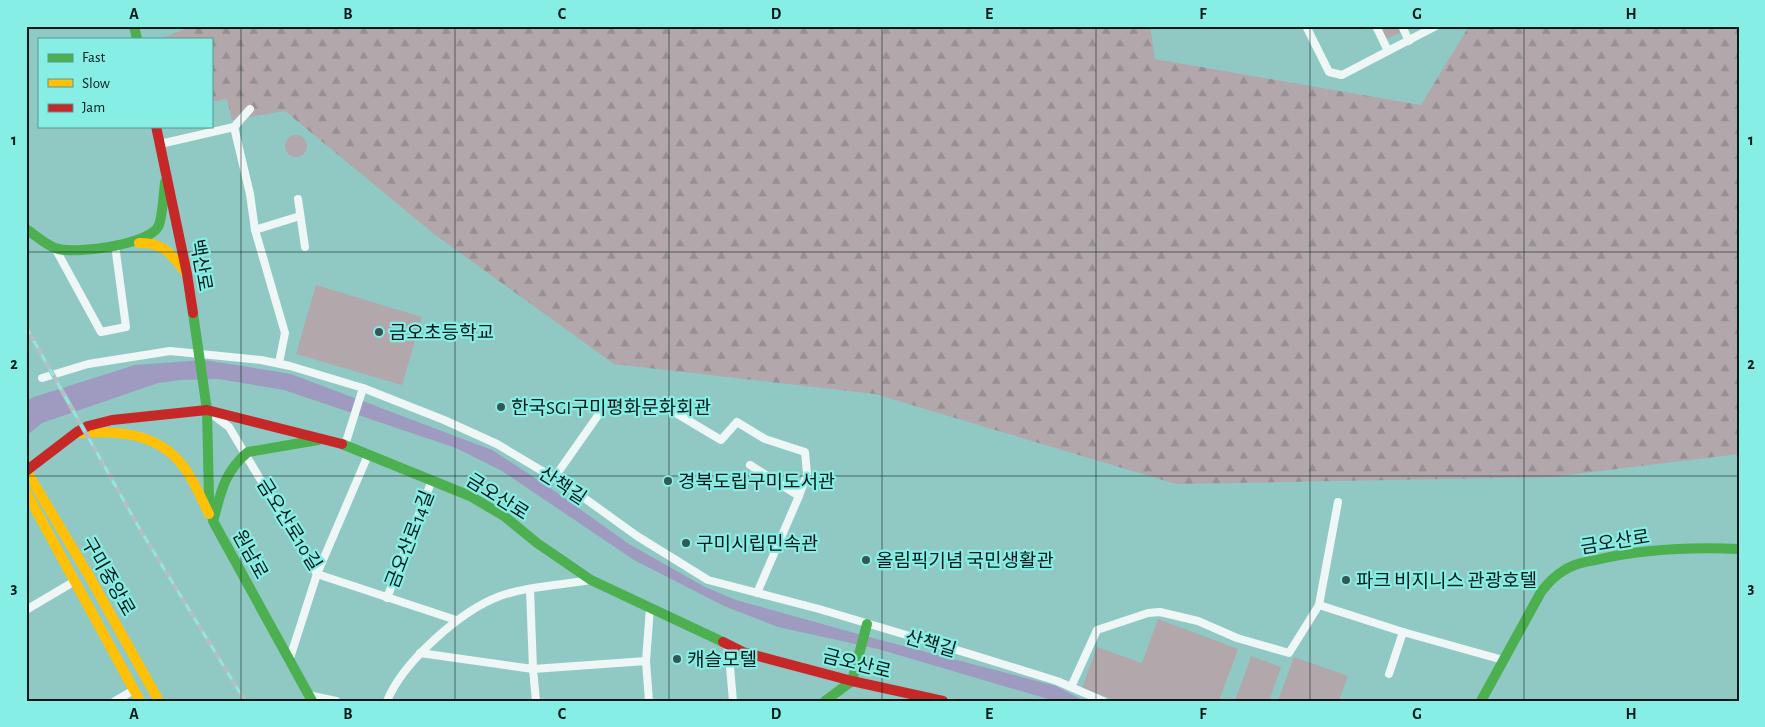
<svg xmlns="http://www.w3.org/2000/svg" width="1765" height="727" font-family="'Alegreya Sans','Noto Sans KR',sans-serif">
  <defs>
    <pattern id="forest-firs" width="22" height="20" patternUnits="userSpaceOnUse" patternTransform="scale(1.25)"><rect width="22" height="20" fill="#b2a7ab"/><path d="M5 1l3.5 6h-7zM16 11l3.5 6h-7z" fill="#978f92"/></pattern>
  </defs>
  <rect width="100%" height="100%" fill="#90c9c3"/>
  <polygon fill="url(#forest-firs)" points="193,26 1150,26 1155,59 1421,105 1469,26 1739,26 1739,454 1551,477 1176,484 875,394 614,364 434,234 285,111 232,120 227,99 211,102 211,39 160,39"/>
  <g fill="#b2a7ab">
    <polygon points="1377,26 1400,26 1402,32 1385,40"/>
    <circle cx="296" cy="146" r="11"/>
    <polygon points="316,285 422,317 402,385 296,354"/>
    <polygon points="1158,619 1238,649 1219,701 1118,701 1082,688 1097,647 1142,663"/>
    <polygon points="1251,656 1281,667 1269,701 1235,701"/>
    <polygon points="1294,657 1348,676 1339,701 1278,701"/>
  </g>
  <polygon fill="#9e9ac0" points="204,360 291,374 492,450 546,485 629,544 705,587 736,600 869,637 1056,686 1084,701 1055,701 878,649 778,627 724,606 634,560 502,471 456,448 284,390 218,379 180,380 158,383 42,423 26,436 26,401 34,397 135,365"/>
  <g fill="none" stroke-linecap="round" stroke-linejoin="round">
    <g stroke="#eef7f6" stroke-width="8">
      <polyline points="1306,26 1329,72 1342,75 1436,26"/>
      <polyline points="1376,26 1388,51"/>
      <polyline points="1402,26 1409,41"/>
      <polyline points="234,127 250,194 255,230 285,333 279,363"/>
      <polyline points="160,144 234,127 250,109"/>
      <polyline points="298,199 305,247"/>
      <polyline points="255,230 300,216"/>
      <polyline points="55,248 101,332 126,327 115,245"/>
      <polyline points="42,378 88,364 170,351 261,360 290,366 363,388 444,420 497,444 569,487 637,536 708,580 819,609 970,654 1057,681 1103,701"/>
      <polyline points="649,408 669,409 721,440 737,422 765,439 805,452 807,474 799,496 757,593"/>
      <polyline points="209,412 229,427 317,574 456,620"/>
      <polyline points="345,445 363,388"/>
      <polyline points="750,465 799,496"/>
      <polyline points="554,478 599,414"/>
      <polyline points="530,589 533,669 536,701"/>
      <polyline points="387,598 432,480"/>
      <polyline points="1319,605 1403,632 1503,660"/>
      <polyline points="26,610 75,581"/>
      <polyline points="728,645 733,701"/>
      <polyline points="420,653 533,669 646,661"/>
      <polyline points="289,661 317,574 368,455"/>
      <polyline points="1389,674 1403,632"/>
      <polyline points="1071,687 1097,630 1148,613 1160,612 1198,621 1237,638 1289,653 1319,605 1338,502"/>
      <polyline points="308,695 336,701"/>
      <polyline points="115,701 134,690"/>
      <path d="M387,701C403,662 460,611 500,596C529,586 561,585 591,580"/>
      <polyline points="649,701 646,661 650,608"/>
    </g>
    <g stroke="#4caf50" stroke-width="10">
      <polyline points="134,26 137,39"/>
      <path d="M26,229C35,235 45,244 55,248C74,255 147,245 158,227C162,221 164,192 165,182"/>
      <polyline points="193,313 207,410 209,497 213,521 312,701"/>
      <polyline points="342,444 470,496 504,516 537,543 591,580 723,642"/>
      <path d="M214,518C221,491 225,471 248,452L318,440"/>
      <polyline points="825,701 852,681 867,624"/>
      <path d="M1481,701L1541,592C1548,583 1554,576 1563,571C1573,564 1585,562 1596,560C1642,549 1692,547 1739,549"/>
    </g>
    <g stroke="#ffc107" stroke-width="10">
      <path d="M139,243C164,242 172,255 186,273"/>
      <path d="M80,433C118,430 158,433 183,466C194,480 201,498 209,514"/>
      <polyline points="26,470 89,576 159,701"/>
      <polyline points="26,492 140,701"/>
    </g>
    <g stroke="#c62828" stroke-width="10">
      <polyline points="156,126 187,274 193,313"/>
      <polyline points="26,471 77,432 88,426 112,420 207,410 342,444"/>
      <polyline points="723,642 743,652 852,681 943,701"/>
    </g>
    <g stroke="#b1c0c0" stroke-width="4.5">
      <polyline id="rail" points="26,327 141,531 245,701"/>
    </g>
    <use href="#rail" stroke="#86eee5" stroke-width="2.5" stroke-dasharray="8" stroke-linecap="butt"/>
  </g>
  <path fill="none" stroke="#031918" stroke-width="1" stroke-opacity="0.55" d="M241,26V701M455,26V701M669,26V701M882,26V701M1096,26V701M1310,26V701M1524,26V701M26,252H1739M26,476H1739"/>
  <g fill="#345754" stroke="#86eee5" stroke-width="2">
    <circle cx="379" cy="332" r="5"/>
    <circle cx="501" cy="407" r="5"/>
    <circle cx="668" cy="481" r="5"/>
    <circle cx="686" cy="543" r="5"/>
    <circle cx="866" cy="560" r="5"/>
    <circle cx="1346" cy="580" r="5"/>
    <circle cx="677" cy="659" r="5"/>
  </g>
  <g text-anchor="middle" stroke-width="4.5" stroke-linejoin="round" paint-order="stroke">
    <g font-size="19" fill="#031918" stroke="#86eee5">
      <text transform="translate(202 265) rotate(80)" y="7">백산로</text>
      <text transform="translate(563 485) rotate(33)" y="7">산책길</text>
      <text transform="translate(498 496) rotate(32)" y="7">금오산로</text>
      <text transform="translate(290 524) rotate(58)" y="7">금오산로10길</text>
      <text transform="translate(409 539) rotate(-69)" y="7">금오산로14길</text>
      <text transform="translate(1615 541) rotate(-9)" y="7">금오산로</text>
      <text transform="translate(251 554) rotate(61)" y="7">원남로</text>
      <text transform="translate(109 576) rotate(60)" y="7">구미중앙로</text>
      <text transform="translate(931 643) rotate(16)" y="7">산책길</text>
      <text transform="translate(857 663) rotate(14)" y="7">금오산로</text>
    </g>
    <g font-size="19" fill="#031918" stroke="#86eee5" text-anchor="start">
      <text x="389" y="339">금오초등학교</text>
      <text x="511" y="414">한국SGI구미평화문화회관</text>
      <text x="678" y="488">경북도립구미도서관</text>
      <text x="696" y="550">구미시립민속관</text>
      <text x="876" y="567">올림픽기념 국민생활관</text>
      <text x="1356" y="587">파크 비지니스 관광호텔</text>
      <text x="687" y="666">캐슬모텔</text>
    </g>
  </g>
  <rect width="1765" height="727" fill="none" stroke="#86eee5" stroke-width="55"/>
  <rect x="38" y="38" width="175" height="90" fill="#86eee5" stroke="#529993"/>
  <rect x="48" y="54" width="25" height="8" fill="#4caf50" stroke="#529993"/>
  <text x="82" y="62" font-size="15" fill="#031918">Fast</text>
  <rect x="48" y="79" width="25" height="8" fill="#ffc107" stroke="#529993"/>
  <text x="82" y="88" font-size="15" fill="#031918">Slow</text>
  <rect x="48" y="104" width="25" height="8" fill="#c62828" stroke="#529993"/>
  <text x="82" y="112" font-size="15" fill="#031918">Jam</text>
  <rect x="28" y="28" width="1710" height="672" fill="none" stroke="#031918" stroke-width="2"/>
  <g font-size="16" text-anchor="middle" font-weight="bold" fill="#031918">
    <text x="134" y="19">A</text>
    <text x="348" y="19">B</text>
    <text x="562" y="19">C</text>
    <text x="776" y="19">D</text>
    <text x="989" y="19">E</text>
    <text x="1203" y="19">F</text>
    <text x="1417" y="19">G</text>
    <text x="1631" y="19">H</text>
    <text x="14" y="145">1</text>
    <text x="1751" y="145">1</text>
    <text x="14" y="369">2</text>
    <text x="1751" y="369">2</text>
    <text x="14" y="593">3</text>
    <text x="1751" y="593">3</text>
    <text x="134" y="719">A</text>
    <text x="348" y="719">B</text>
    <text x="562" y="719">C</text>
    <text x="776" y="719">D</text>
    <text x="989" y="719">E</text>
    <text x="1203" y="719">F</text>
    <text x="1417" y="719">G</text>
    <text x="1631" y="719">H</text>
  </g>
</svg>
